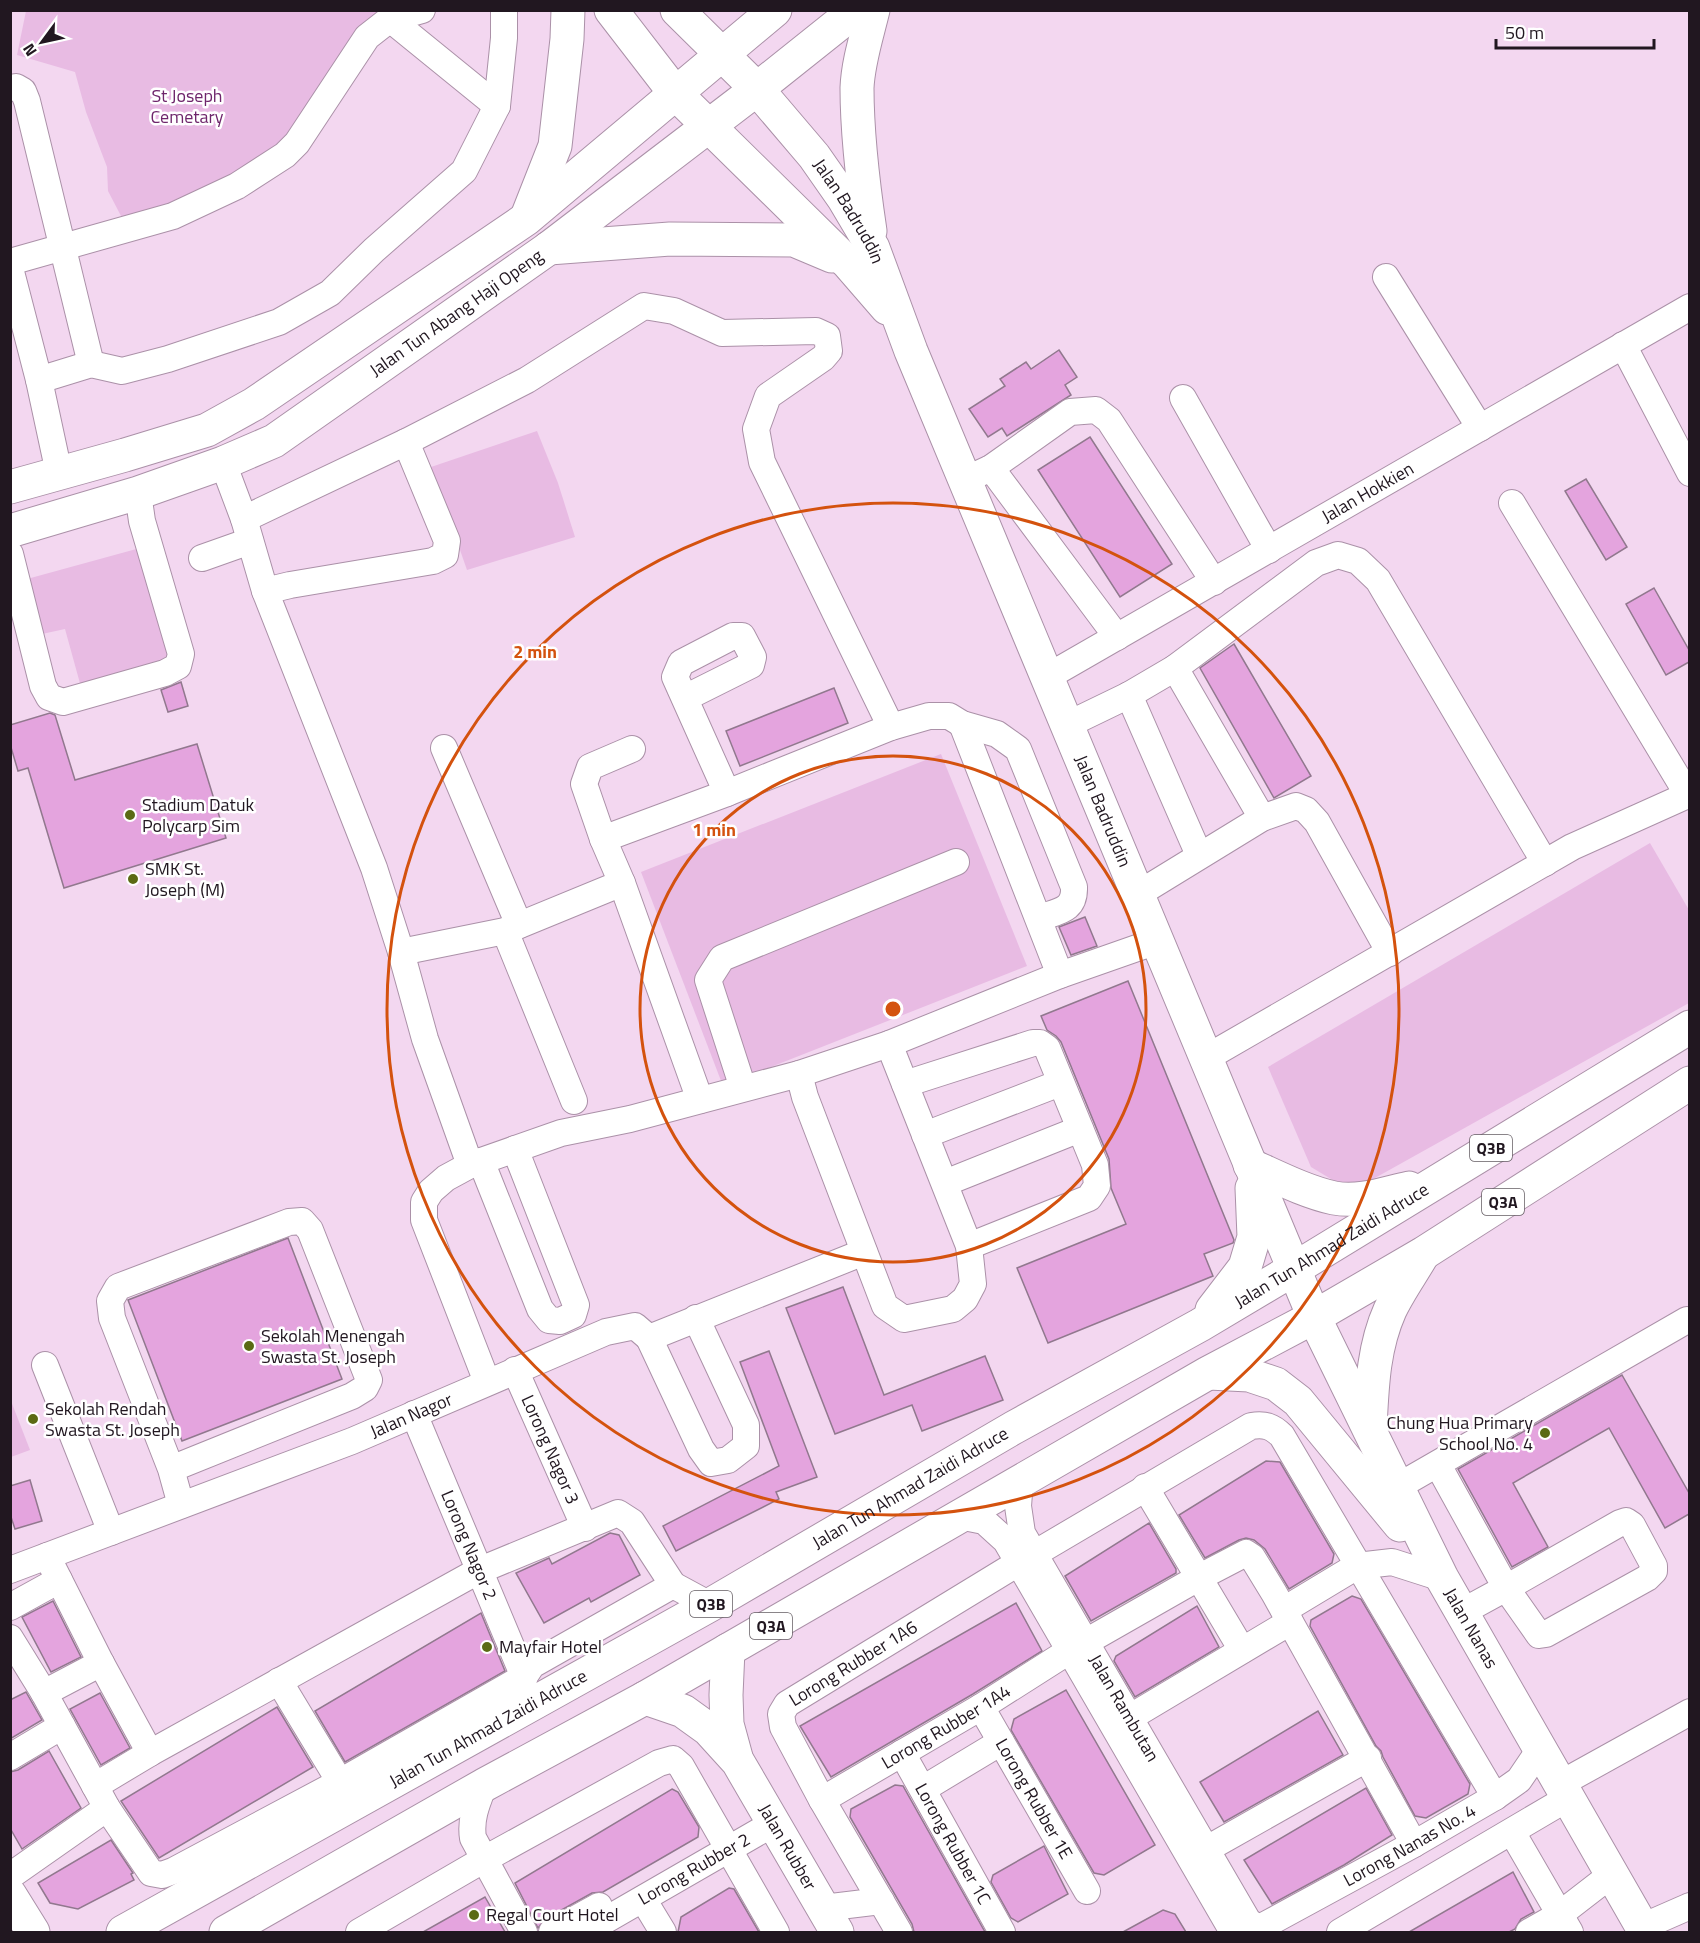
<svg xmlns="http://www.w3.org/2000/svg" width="1700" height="1943" font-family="'Titillium Web',sans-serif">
  <rect width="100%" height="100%" fill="#f3d7f0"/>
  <g fill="#e8bbe3">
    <polygon points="26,11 395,11 297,149 132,237 108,191 107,167 86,112 75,72 17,55"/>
    <polygon points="537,431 558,483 575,537 467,570 431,467"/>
    <polygon points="140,548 172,661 81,687 65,629 42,634 27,579"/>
    <polygon points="941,754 1027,966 723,1086 641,872"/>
    <polygon points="1650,843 1689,910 1689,1003 1366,1183 1336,1182 1311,1167 1268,1067"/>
    <polygon points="11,1401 30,1450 11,1457 10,1457"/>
  </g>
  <g fill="#e4a4de" stroke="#91788e" stroke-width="1.5">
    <polygon points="1059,350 1077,377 1065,385 1071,395 1007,436 1002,428 988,437 969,409 1005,386 1000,379 1026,362 1031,369"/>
    <polygon points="1090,437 1172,564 1120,597 1038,470"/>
    <polygon points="1586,479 1627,547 1606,560 1565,491"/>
    <polygon points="1654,588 1689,650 1689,662 1666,675 1626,604"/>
    <polygon points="1234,644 1311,776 1274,798 1200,668"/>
    <polygon points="181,682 188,706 168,712 161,690"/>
    <polygon points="834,688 848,723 740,766 726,731"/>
    <polygon points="50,713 55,715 75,780 197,744 226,838 64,888 28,768 18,771 10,744 10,725"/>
    <polygon points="1085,917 1097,946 1071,955 1059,927"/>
    <polygon points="1128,981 1234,1240 1233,1243 1204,1254 1213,1276 1048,1343 1017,1268 1126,1224 1111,1188 1109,1159 1061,1042 1056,1036 1047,1030 1041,1016"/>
    <polygon points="288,1238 342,1379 182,1441 128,1300"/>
    <polygon points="843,1287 884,1395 985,1356 1003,1400 922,1431 912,1405 835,1434 786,1308"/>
    <polygon points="769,1351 817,1477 776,1492 779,1499 676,1551 663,1526 779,1466 740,1362"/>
    <polygon points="1622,1375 1689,1493 1689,1514 1665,1528 1609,1428 1513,1483 1548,1547 1512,1567 1458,1469"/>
    <polygon points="1266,1461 1280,1462 1334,1554 1332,1563 1289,1589 1265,1549 1254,1540 1246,1538 1239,1540 1205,1558 1179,1515"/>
    <polygon points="30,1480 42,1521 15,1529 10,1514 10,1486"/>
    <polygon points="1149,1523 1176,1569 1176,1573 1091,1621 1065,1576"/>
    <polygon points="610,1533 619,1535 640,1575 591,1602 589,1598 544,1623 516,1573 549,1558 552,1564"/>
    <polygon points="1352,1596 1361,1599 1470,1784 1468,1794 1426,1818 1415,1816 1383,1757 1381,1751 1376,1746 1310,1626 1311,1620"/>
    <polygon points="53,1601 81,1657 51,1672 22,1617"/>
    <polygon points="1016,1603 1042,1651 973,1694 831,1777 800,1726"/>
    <polygon points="1197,1606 1219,1647 1135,1697 1114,1661 1116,1656"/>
    <polygon points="481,1613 505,1671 345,1762 315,1711"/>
    <polygon points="1066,1690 1155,1845 1104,1875 1094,1873 1011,1730 1014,1719"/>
    <polygon points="26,1692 42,1720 10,1739 10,1700"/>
    <polygon points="100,1693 130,1748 101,1765 70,1709"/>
    <polygon points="277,1707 313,1767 159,1858 121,1801"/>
    <polygon points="1318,1711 1343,1755 1224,1822 1200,1782"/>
    <polygon points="49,1751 81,1808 22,1849 10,1828 10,1772 18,1770"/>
    <polygon points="895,1785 903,1786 985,1932 914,1932 912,1924 850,1817 851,1809"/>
    <polygon points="1366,1788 1392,1835 1344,1865 1272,1904 1244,1860"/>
    <polygon points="672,1789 678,1792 699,1827 698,1837 603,1892 592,1893 545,1919 538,1928 515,1883"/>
    <polygon points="111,1840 133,1873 131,1874 134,1880 78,1909 50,1903 38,1883"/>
    <polygon points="1044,1846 1068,1894 1018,1922 1011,1918 991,1882 993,1875"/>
    <polygon points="1513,1872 1534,1912 1521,1919 1515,1929 1509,1932 1409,1932"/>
    <polygon points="729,1888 734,1889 759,1932 678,1932 681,1917"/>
    <polygon points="485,1897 505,1932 423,1932"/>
    <polygon points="1163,1910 1175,1914 1186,1932 1123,1932"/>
  </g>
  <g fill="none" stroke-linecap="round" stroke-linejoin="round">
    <g stroke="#ab91a8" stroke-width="28">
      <g id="minor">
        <polyline points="390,19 497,106"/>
        <polyline points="10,88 16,87 23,91 27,101 91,364"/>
        <polyline points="10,262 173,216 237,186 285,155 297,143 367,37 390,19 422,10"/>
        <polyline points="10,268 39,380 59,473"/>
        <polyline points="1386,277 1480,428"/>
        <polyline points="1623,345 1690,473"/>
        <polyline points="39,380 91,364 122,371 168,359 279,322 330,293 374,250 464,171 497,106 504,38 504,10"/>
        <polyline points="1183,398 1269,550"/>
        <polyline points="223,463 244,519 265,591 374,868 401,952 425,1039 470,1165"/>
        <polyline points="991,468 1117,637"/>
        <polyline points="965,480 991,468 1070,412 1096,410 1109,420 1214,582"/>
        <polyline points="1512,503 1688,795"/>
        <polyline points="244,519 406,442 527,380 644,306 674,311 722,333 816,331 827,336 829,351 823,358 768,396 756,429 762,462 891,727"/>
        <polyline points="10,554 43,686 49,697 63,702 165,673 178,666 181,654 142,521 138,493"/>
        <polyline points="202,558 250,541"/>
        <polyline points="265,591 290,585 433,561 445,555 447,541 406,442"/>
        <polyline points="1175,668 1262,818"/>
        <path id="s1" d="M1047,677L1690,307"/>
        <polyline points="1129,695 1199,855"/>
        <polyline points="685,698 751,665 753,657 742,636 733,636 681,663 675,677 727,793"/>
        <polyline points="962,724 1060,975"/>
        <polyline points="1067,725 1129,695 1175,668 1316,563 1338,555 1358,561 1378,580 1545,863"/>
        <polyline points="444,748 519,925"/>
        <polyline points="603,839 584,784 590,767 632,749"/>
        <polyline points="1138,894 1262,818 1296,806 1306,810 1317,822 1390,953"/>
        <polyline points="505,931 574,1101"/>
        <polyline points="401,952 505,931 622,883"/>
        <polyline points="1206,1058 1572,847 1690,794"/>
        <polyline points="799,1074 805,1097 885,1306 904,1319 953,1309 965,1299 973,1284 969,1246 889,1044"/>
        <polyline points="905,1084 1033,1043 1040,1043 1047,1048 1095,1165 1097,1186 1089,1198 969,1246"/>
        <polyline points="743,1088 708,980 722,958 956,862"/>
        <path d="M700,1100L622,883L603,839L727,793L891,727L929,716H949L962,724L997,734L1018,749L1074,887C1075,911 1058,911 1039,918"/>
        <polyline points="925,1135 1060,1083"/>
        <polyline points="481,1161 540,1309 549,1320 560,1321 573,1315 576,1305 515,1149"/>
        <polyline points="945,1183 1080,1129"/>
        <polyline points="649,1338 701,1449 711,1463 728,1460 746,1446 746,1425 696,1318"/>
        <polyline points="45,1365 111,1532"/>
        <path id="s2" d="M515,1370L585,1528"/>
        <polyline points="487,1382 424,1220 424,1202 431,1191 446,1178 470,1165 561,1133 630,1119 799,1074 889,1044 1060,975 1157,941"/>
        <path id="s3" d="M414,1414L524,1677L523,1689"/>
        <polyline points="1438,1465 1506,1588 1539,1635 1546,1634 1647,1578 1654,1571 1654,1566 1632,1525 1626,1521 1620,1523 1506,1588 1462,1612"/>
        <polyline points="171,1469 352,1396 365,1388 369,1380 310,1230 302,1221 289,1222 118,1287 110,1301 112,1318 171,1469 181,1505"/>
        <path id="s4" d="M1020,1481L1018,1506L1022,1533L1248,1921L1255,1926"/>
        <polyline points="1145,1487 1242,1650"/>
        <polyline points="1397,1487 1687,1320"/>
        <polyline points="959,1516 984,1521 1006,1541 1233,1932"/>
        <path d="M1034,1554L1251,1426C1265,1424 1272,1426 1282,1436L1495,1797"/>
        <polyline points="47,1556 101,1663 150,1753"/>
        <path id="s5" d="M10,1570L352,1441L606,1332L635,1326L649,1338L864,1252"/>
        <polyline points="10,1607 59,1580"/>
        <polyline points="1284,1610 1357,1566 1392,1562 1442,1578"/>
        <polyline points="10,1638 44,1693 107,1808 151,1873 162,1875 173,1871 340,1782 524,1677 532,1665 673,1585 710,1605"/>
        <polyline points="1084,1643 1198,1578 1246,1553 1252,1557 1274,1593 1414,1844"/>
        <polyline points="279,1681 340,1782"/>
        <polyline points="44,1693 101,1663"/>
        <path id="s6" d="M981,1707L1087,1891"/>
        <polyline points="1129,1718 1290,1622"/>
        <path id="s7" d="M902,1753L1002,1932"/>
        <polyline points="10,1757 62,1726"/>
        <polyline points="1560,1784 1690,1712"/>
        <path d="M484,1785C477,1803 470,1819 473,1838L524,1932"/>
        <polyline points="95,1786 150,1753 478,1571 618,1513 632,1522 673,1585"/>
        <polyline points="923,1789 1001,1742"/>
        <path id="s8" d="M822,1800L981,1707L1069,1651"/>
        <polyline points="1512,1832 1570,1932"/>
        <polyline points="1207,1849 1368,1758"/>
        <polyline points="10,1876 107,1808"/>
        <polyline points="643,1899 663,1932"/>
        <polyline points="823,1908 881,1901"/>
        <path id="s9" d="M1265,1925L1414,1844L1495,1797L1519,1780L1540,1749"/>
        <polyline points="1642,1927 1690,1906"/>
        <polyline points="359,1932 483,1860 659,1763 673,1759 681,1766 776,1932"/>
        <polyline points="552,1932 599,1906"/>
        <path id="s10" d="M585,1932L774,1823"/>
        <path id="s11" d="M899,1932L822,1800L783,1727L781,1714L787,1704L1018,1563"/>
        <polyline points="1340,1932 1568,1798"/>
        <polyline points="1529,1932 1559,1915 1612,1874"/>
      </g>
    </g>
    <g stroke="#ab91a8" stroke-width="35">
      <g id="major">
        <polyline points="611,10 675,93 848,263 887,308"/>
        <path id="s12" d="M677,10L757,89L814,156L844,199L873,248L911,351L1314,1317L1442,1578L1645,1932"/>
        <polyline points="527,217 555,146 567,39 568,10"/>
        <path d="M870,231C863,184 857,136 857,88C858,62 867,35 873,10"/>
        <polyline points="549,248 670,239 794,240 832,256"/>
        <polyline points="10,487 125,455 207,430 254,404 526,219 775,10"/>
        <path id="s13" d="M10,531L138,493L223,463L274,441L549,248L757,89L856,10"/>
        <path d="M1250,1165C1277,1177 1306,1192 1334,1198C1359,1203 1386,1193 1409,1188"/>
        <polyline points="1212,1310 1245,1267 1254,1237 1252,1188"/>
        <polyline points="1209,1373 1249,1375 1276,1384 1298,1401 1400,1525"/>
        <path d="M1370,1428C1372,1388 1373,1348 1390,1310C1399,1291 1412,1273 1423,1254"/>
        <polyline points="728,1650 726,1695 727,1724 736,1757"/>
        <path id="s14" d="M645,1698L683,1711L708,1729L738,1762L837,1932"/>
        <polyline points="10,1895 33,1932"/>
        <path id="s15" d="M123,1932L710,1605L1013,1428L1200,1325L1294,1269L1690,1027"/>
        <polyline points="226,1932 484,1785 645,1698 1208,1373 1314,1317 1424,1253 1690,1083"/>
      </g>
    </g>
    <use href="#minor" stroke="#fff" stroke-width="26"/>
    <use href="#major" stroke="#fff" stroke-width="33"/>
  </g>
  <g fill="none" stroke="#d4520e" stroke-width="3">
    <circle cx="893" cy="1009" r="253"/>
    <circle cx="893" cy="1009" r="506"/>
  </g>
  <g fill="#5b6a14" stroke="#fff" stroke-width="2">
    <circle cx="130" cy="815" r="6"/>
    <circle cx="133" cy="879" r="6"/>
    <circle cx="249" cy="1346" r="6"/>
    <circle cx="33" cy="1419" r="6"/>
    <circle cx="1545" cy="1433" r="6"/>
    <circle cx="487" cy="1647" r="6"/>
    <circle cx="474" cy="1915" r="6"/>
  </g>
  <g text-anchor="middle" stroke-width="5" stroke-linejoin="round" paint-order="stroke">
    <g fill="#fff" stroke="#645d63" stroke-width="1.5">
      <rect x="1470" y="1135" width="42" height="26" rx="4.5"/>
      <rect x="1482" y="1189" width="42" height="26" rx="4.5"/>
      <rect x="690" y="1591" width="42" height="26" rx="4.5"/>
      <rect x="750" y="1613" width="42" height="26" rx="4.5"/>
    </g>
    <g font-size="16" font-weight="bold" fill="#211720">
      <text x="1491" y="1154">Q3B</text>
      <text x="1503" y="1208">Q3A</text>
      <text x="711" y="1610">Q3B</text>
      <text x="771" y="1632">Q3A</text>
    </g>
    <g font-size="18" fill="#6e256b" stroke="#fff">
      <text x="187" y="102">St Joseph<tspan x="187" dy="21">Cemetary</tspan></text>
    </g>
    <g font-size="18" fill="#211720" stroke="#fff">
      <text dy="6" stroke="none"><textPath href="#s12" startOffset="266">Jalan Badruddin</textPath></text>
      <text dy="6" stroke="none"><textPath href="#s13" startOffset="502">Jalan Tun Abang Haji Openg</textPath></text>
      <text dy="6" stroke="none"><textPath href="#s1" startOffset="370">Jalan Hokkien</textPath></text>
      <text dy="6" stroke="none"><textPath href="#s12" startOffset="918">Jalan Badruddin</textPath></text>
      <text dy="6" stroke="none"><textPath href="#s15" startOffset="1390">Jalan Tun Ahmad Zaidi Adruce</textPath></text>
      <text dy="6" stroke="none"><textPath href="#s5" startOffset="430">Jalan Nagor</textPath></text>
      <text dy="6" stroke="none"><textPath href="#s2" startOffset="87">Lorong Nagor 3</textPath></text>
      <text dy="6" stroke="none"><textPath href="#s15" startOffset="904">Jalan Tun Ahmad Zaidi Adruce</textPath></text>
      <text dy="6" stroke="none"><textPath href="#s3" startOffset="142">Lorong Nagor 2</textPath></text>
      <text dy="6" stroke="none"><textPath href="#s12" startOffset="1815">Jalan Nanas</textPath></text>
      <text dy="6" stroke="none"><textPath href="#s11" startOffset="338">Lorong Rubber 1A6</textPath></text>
      <text dy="6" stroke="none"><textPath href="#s4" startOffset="255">Jalan Rambutan</textPath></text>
      <text dy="6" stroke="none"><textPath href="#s8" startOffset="144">Lorong Rubber 1A4</textPath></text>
      <text dy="6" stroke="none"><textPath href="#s15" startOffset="418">Jalan Tun Ahmad Zaidi Adruce</textPath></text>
      <text dy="6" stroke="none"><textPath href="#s6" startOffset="106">Lorong Rubber 1E</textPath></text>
      <text dy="6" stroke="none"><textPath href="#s7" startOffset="104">Lorong Rubber 1C</textPath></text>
      <text dy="6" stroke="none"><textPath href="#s9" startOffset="165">Lorong Nanas No. 4</textPath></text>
      <text dy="6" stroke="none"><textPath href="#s14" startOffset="214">Jalan Rubber</textPath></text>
      <text dy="6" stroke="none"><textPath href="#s10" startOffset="126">Lorong Rubber 2</textPath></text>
    </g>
    <g font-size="18" fill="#211720" stroke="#fff" text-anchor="start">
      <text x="142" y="811">Stadium Datuk<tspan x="142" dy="21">Polycarp Sim</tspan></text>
      <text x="145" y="875">SMK St.<tspan x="145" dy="21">Joseph (M)</tspan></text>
      <text x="261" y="1342">Sekolah Menengah<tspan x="261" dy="21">Swasta St. Joseph</tspan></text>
      <text x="45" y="1415">Sekolah Rendah<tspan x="45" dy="21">Swasta St. Joseph</tspan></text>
      <text x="1533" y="1429" text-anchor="end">Chung Hua Primary<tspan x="1533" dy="21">School No. 4</tspan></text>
      <text x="499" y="1653">Mayfair Hotel</text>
      <text x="486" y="1921">Regal Court Hotel</text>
    </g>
  </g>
  <circle cx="893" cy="1009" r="9" fill="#d4520e" stroke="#fff" stroke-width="3"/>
  <g font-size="18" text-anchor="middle" font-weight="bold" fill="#d4520e" stroke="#fff" stroke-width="5" stroke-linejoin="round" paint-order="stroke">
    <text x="535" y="658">2 min</text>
    <text x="714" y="836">1 min</text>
  </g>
  <rect width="1700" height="1943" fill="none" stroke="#211720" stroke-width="24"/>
  <g transform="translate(42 42) rotate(237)" stroke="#ffffff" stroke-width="4.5" paint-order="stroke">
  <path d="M0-4.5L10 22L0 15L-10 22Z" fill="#211720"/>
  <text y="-9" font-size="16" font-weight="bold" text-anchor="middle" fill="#211720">N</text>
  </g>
  <path d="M1496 39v9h158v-9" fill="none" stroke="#211720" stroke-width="3"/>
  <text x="1505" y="39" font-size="18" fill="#211720" stroke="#ffffff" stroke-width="4.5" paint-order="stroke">50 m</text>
</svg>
